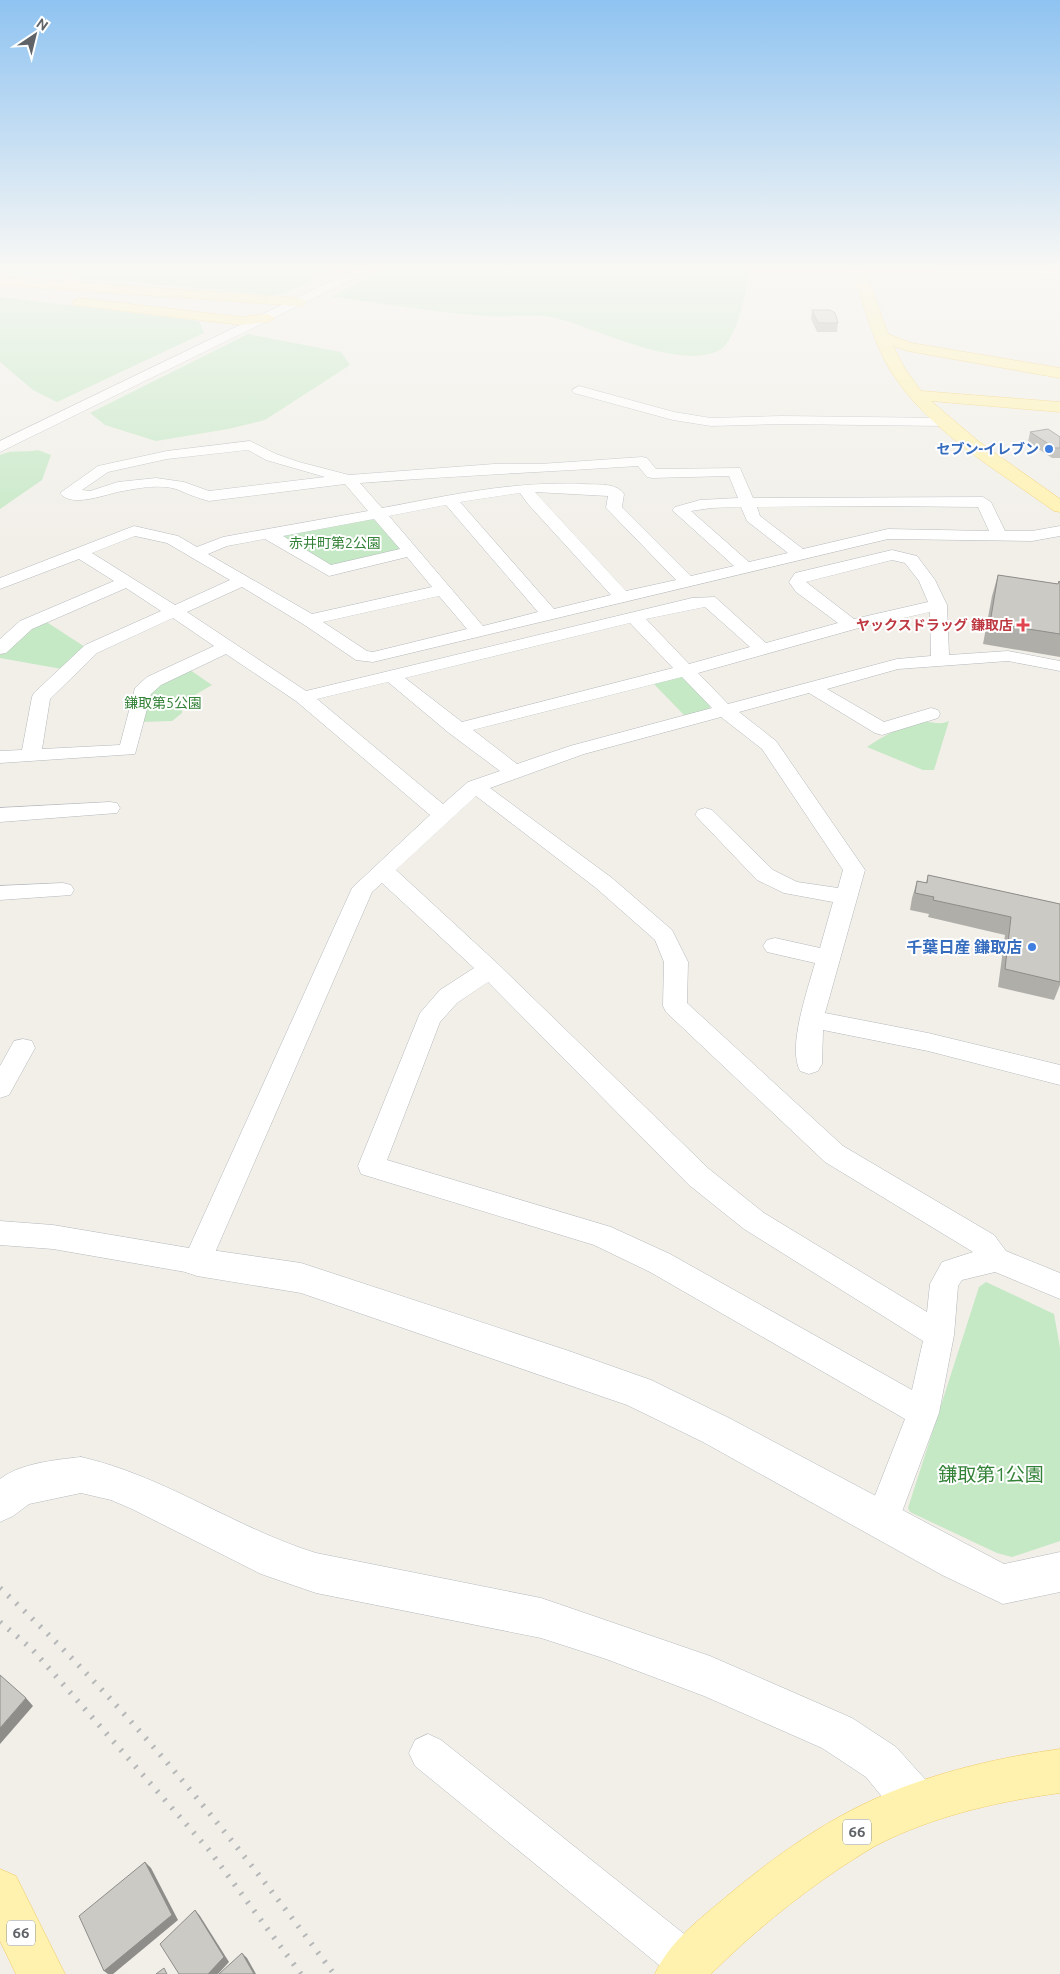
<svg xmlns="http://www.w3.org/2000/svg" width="1060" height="1974" font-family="Ubuntu,'Noto Sans JP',sans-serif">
  <rect width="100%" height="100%" fill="#f1efe8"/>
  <g fill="#c5e8c5">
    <polygon points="0,270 333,270 284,294 271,295 130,282 15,276 0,273"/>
    <path d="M383,270H749C748,289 736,341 720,350C679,371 598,329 556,318C534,313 507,318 484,316C433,312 382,303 331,297Z"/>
    <polygon points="0,297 199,321 204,333 57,402 33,390 0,362"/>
    <polygon points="248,334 341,352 350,365 265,420 228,429 156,441 105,425 90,413"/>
    <path d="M38,450L51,455L42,480L0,509V455C12,449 25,453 38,450Z"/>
    <polygon points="373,516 403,550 331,565 277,536"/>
    <polygon points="45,621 85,647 62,669 0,658 0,655 32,626"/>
    <polygon points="187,668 212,685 181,703 182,713 172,721 141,722 148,693"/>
    <polygon points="685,676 712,704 709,709 685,716 652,682"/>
    <path d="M949,721L934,770H923L867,747C880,738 906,723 922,722C933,721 938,726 949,721Z"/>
    <polygon points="986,1282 1054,1314 1060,1348 1060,1541 1012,1557 997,1553 910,1512 908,1508 979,1287"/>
  </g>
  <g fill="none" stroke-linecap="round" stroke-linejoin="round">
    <g stroke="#b5b8bc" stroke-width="1">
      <g id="street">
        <polygon points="934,270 1047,270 1060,273 1060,279 1036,275 939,273"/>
        <polygon points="579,386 674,412 711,418 782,416 944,418 951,422 944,426 782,424 711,426 673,420 574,393 572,390"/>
        <path d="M250,441L276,454L299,462L349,475L494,464H540L642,457L647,458L656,469L740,468L753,498L983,497L991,502L1005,531H1032L1060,526V536L1032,541L888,539L373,662L356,660L303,624L242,587L187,612L306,691L692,598L715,597L766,643L838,623L796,592L789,582L795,573L892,550L917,556L935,580L947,605L949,655L1008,651L1060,661V671L1008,661L898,669L827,689L884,722L931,708L938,710L940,714L938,718L882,735L875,733L809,693L739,712L776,741L865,870L825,1013L928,1033L1060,1065V1085L928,1051L823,1030L822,1064L818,1071L809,1074L800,1071C787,1047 808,989 815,963L767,952L763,946L767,940L775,938L820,948L833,902L784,893L757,880L695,815L698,810L705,808L712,810L773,870L797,882L838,888L843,870L762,749L721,717L584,754L490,788L612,878L672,930L688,962L687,1003L843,1146L994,1235L1006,1251L1060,1273V1299L995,1272L962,1280L958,1286L954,1335L939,1413L894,1533L882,1538L870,1533L865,1521L905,1419L650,1272L594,1245L361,1174L358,1166L420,1013L440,990L474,968L382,883L372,892L207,1271L197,1274L53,1249L0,1245V1221L53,1225L189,1248L352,888L430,815L296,701L226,654L161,685L151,694L135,754L0,763V751L22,750L32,697L34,693L85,645L161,611L126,588L32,629L6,653L0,654V639L20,621L114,581L79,559L0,589V578L134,526L178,536L197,547L223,537L368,511L345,484L209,501C197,498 188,494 176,489C160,484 139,488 123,491C108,493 72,509 60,493L98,466L167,451ZM248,450L266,460L325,477L209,491L184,482L156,478L118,482L90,491L82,490L108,472L167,459ZM638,466L647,477L652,478L729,476L738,498L700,500L675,507L672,510L734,566L691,576L622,507L624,494C616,482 596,485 584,484C511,481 452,495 382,508L360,483C453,476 545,472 638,466ZM535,492L608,496L606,508L609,511L676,580L626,591ZM520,493L528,504L611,595L554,609L460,502ZM446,505L538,612L483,626L389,516ZM875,506L978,507L989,531L888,529L803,549L760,516L757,507ZM741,507L747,521L788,553L749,562L691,511L711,508ZM374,519L400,549L331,565L283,536ZM135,536L167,543L230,580L175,605L92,553ZM265,539L329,576L407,557L432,587L312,614L208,554L227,546ZM892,560L905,563L919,581L928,602L854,619L806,582ZM439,596L467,629L373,652L367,651L323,622ZM705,607L750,647L689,664L646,619ZM930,612L931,656L897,659L728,704L698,673L855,629ZM173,618L214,646L147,677L135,688L120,745L42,749L50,699L97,653ZM630,623L673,668L462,722L405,678ZM682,677L712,708L570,746L517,764L473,730ZM388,682L449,733L500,771L468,782L443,804L317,699ZM476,796L596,888L655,940L664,962L663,1006L666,1012L825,1162L973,1252L942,1262L930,1284L927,1312L764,1213L709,1169L498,964L396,870ZM488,982L689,1185L744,1229L923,1341L912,1390L670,1254L611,1227L387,1160L440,1022L457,1003Z"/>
        <polygon points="110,802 117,803 120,808 117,813 0,822 0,808"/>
        <polygon points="63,883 71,885 74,890 71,895 0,900 0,886"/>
        <polygon points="23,1039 32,1041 35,1048 9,1095 0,1098 0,1066 14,1041"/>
        <polygon points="428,1734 441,1740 703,1949 709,1963 705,1974 670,1974 415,1766 409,1753 415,1740"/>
      </g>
    </g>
    <g stroke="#b6babf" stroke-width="1">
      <g id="secondary">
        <polygon points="354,270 371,270 0,452 0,441"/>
        <polygon points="197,1248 301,1263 566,1350 651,1380 729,1418 1004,1564 1060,1552 1060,1592 1003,1604 942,1575 703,1442 627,1405 301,1293 197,1276 185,1272 180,1262 185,1252"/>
        <path d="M81,1457C165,1476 235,1528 316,1553L541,1598L710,1656L852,1718L896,1747L933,1788L939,1804L933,1820L917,1826L901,1820L866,1777L822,1748L704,1696L606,1659L541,1638L316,1593L261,1574L132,1509L111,1500L81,1493L29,1504L13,1516L0,1522V1479C21,1463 55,1460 81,1457Z"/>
      </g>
    </g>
    <g stroke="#f2c960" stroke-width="1">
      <g id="primary">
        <path d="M852,270H865L888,334L911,343L1060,368V378L908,351L893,346L905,369L921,391L1060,402V412L931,401L978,441L1060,499V512L1054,511C996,469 929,432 890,370C872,339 864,304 852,270Z"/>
        <polygon points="0,277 300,298 307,302 300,306 0,285"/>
        <polygon points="79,298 241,317 268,314 275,318 268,322 241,325 74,305 72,302"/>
        <path d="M1060,1749V1793C1001,1801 943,1814 889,1839C871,1847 856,1858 840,1868C794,1899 751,1934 711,1974H655C668,1944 696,1922 720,1902C760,1868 804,1835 850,1811C915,1777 988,1759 1060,1749Z"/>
        <polygon points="0,1869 16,1876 65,1974 16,1974 0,1941"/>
      </g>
    </g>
    <use href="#street" fill="#fff" fill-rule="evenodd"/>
    <use href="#secondary" fill="#fff" fill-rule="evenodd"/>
    <use href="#primary" fill="#fff2af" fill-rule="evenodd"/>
    <g stroke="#b6b7b8" stroke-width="5.5" stroke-dasharray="2 9" stroke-linecap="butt">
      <path d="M0,1588C127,1706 231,1835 334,1974"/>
      <polyline points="0,1622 32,1649 209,1850 301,1974"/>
    </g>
  </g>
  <g fill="#afaea9">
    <polygon points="812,310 838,323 837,332 817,332 811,319"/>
    <polygon points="1030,432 1060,437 1060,458 1052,458 1028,442"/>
    <polygon points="998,575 1058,584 1060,582 1060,657 983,644 992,596"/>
    <polygon points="928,875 1060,904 1060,985 1054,1000 998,987 1005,935 928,917 929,914 910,910 912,898 917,881 926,883"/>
  </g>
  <g fill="#8f8d8a">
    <polygon points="26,1698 33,1706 0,1744 0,1728"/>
    <polygon points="145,1862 151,1868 178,1920 113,1974 108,1974 104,1971"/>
    <polygon points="195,1910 200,1916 229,1962 218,1974 208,1974"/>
    <polygon points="242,1953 247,1958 256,1974 254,1974"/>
  </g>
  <g fill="#cccac5" stroke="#8f8d8a">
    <polygon points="812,310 830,310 835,313 838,323 818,323"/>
    <polygon points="1048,429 1060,437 1060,448 1055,448 1030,432"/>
    <polygon points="998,575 1058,584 1059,581 1060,582 1060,634 990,623"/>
    <polygon points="928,875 1060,904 1060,982 1005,969 1011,917 933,900 934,897 915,893 917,881 927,883"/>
    <polygon points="0,1675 26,1698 0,1728"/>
    <polygon points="145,1862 172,1915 104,1971 79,1916"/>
    <polygon points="195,1910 224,1957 208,1974 179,1974 160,1944"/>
    <polygon points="242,1953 254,1974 219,1974"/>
    <polygon points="164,1968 167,1974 156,1974"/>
  </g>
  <linearGradient id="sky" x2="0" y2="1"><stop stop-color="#8fc3f1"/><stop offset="0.49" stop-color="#f9f8f5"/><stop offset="1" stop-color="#f9f8f5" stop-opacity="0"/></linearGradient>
  <rect width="1060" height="547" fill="url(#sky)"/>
  <g fill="#3f7fe0" stroke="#fff" stroke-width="2">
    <circle cx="1049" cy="449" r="5"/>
    <circle cx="1032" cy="947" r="5"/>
  </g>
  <path fill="#e0444e" stroke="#fff" stroke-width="2" d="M1020.5 617.5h5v5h5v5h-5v5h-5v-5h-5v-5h5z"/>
  <g text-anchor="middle" stroke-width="4" stroke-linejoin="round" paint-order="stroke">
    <g font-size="14" font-weight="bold" fill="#366cbe" stroke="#fff" text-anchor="end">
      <text x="1039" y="454">セブン-イレブン</text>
    </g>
    <g font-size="14" fill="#348238" stroke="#fff">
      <text x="335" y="548">赤井町第2公園</text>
      <text x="163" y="708">鎌取第5公園</text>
    </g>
    <g font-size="14" font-weight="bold" fill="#be3a42" stroke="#fff" text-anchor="end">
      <text x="1013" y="630">ヤックスドラッグ 鎌取店</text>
    </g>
    <g fill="#fff" stroke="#8f9295" stroke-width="1">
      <rect x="843" y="1819.5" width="28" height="25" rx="4"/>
      <rect x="7" y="1920.5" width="28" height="25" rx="4"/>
    </g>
    <g font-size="15" font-weight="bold" fill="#5f6368">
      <text x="857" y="1837">66</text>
      <text x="21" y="1938">66</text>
    </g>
    <g font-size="16" font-weight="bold" fill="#366cbe" stroke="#fff" text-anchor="end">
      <text x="1022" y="953">千葉日産 鎌取店</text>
    </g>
    <g font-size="19" fill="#348238" stroke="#fff">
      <text x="991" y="1481">鎌取第1公園</text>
    </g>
  </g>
  <g transform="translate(35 35) rotate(35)" stroke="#ffffff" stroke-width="4" paint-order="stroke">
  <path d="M0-4L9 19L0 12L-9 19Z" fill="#5f6368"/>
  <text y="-8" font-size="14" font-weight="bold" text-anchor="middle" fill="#5f6368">N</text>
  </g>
</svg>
